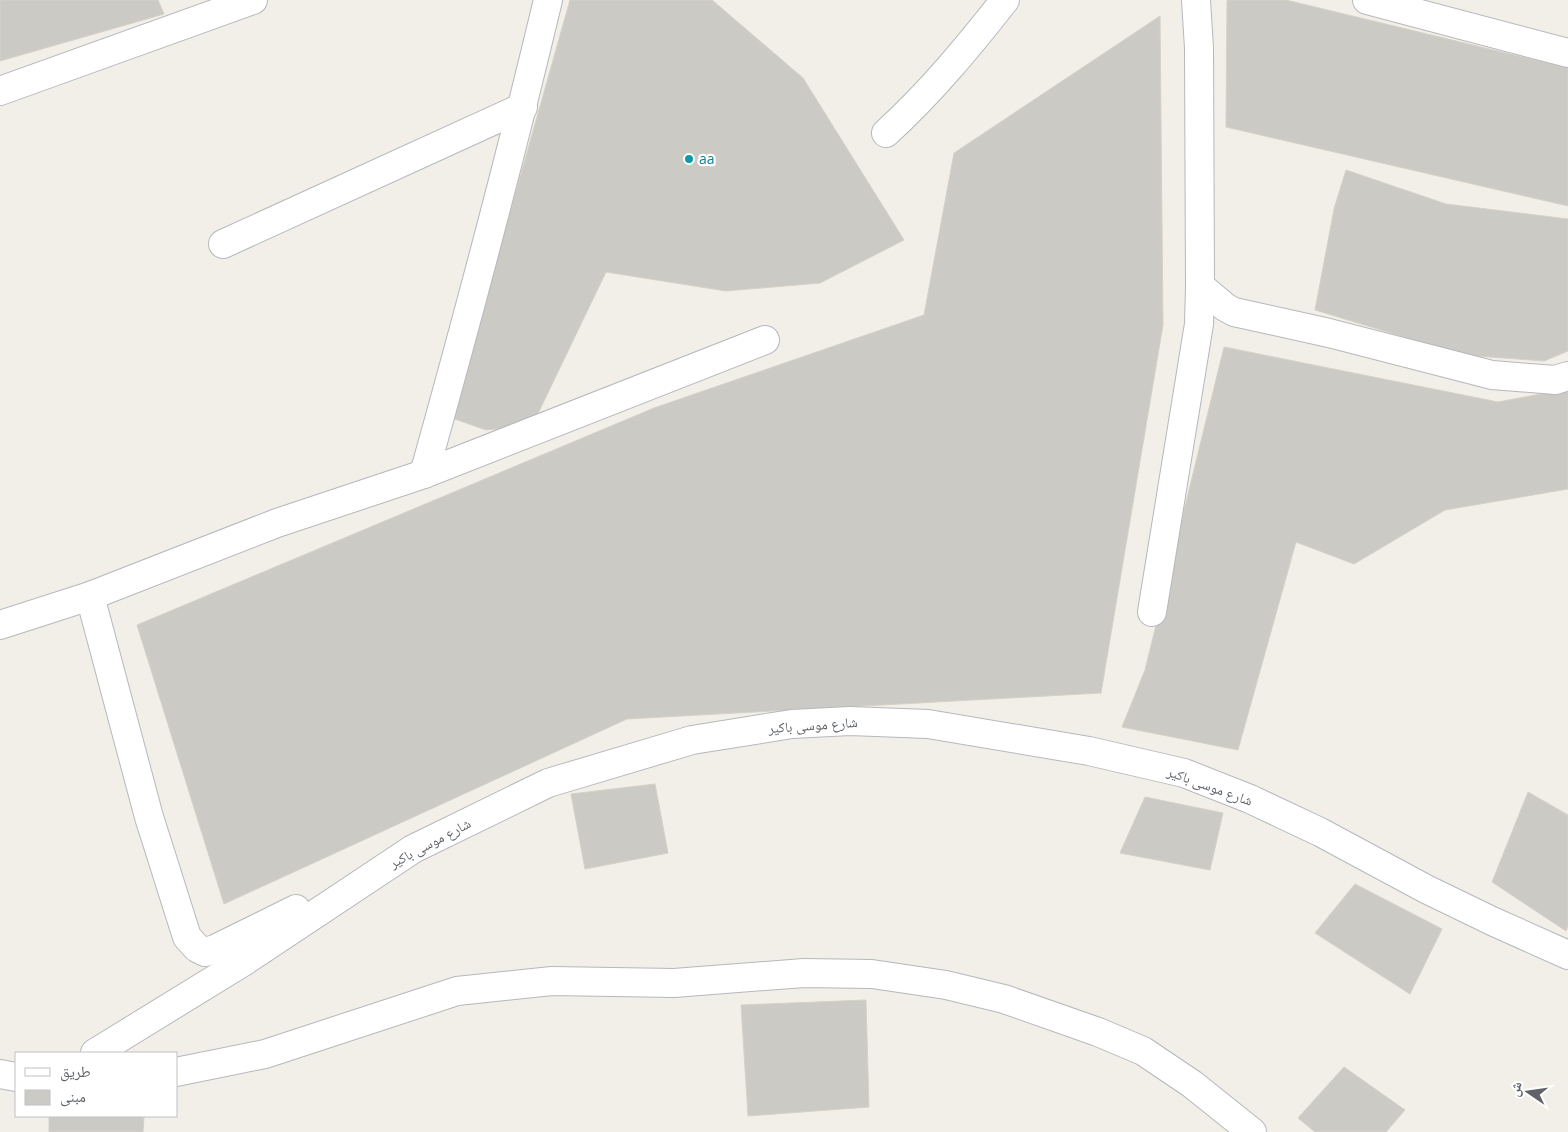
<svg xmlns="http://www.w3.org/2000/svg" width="1568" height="1132" font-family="'Open Sans','Noto Naskh Arabic',sans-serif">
  <rect width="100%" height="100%" fill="#f1efe8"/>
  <g fill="#cccac5" stroke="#d6d1c6">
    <polygon points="0,0 158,0 164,14 0,61"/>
    <polygon points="570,0 712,0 803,78 904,240 820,283 726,291 606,272 532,426 486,430 452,418"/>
    <polygon points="1227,0 1286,0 1568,68 1568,206 1226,127"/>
    <polygon points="1160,16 1163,325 1101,693 627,719 224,904 137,625 654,408 924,315 954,153"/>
    <polygon points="1346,170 1446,204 1568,219 1568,351 1544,361 1464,355 1315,310 1334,209"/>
    <polygon points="1224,347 1498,402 1568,389 1568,489 1445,510 1354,564 1296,542 1238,750 1122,727 1145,670"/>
    <polygon points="655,784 668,853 585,869 571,794"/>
    <polygon points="1528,792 1568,815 1568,926 1566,931 1492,882"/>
    <polygon points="1145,797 1223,813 1210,870 1120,853"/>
    <polygon points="1355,884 1442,929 1410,994 1315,933"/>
    <polygon points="866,1000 869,1107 748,1116 741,1005"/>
    <polygon points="1344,1067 1405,1110 1386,1132 1315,1132 1298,1118"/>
    <polygon points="49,1116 144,1116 143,1132 49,1132"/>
  </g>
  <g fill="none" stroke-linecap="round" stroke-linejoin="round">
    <g stroke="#b5b8bc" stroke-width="30">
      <g id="minor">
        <polyline points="1367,0 1568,53"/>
        <polyline points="0,91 253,0"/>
        <path d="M886,133C930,93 968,47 1005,0"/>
        <polyline points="223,244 523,107"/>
        <polyline points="1200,286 1225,307 1234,312 1329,333 1492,375 1555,380 1568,376"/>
        <path d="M424,474C468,317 510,159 548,0"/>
        <polyline points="90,596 149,817 187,937 197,948 205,952 215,949 296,909"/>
        <polyline points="1152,612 1199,324 1200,286 1199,48 1196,0"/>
        <polyline points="0,625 90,596 277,523 424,474 765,340"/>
        <polyline points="95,1053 243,962 413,849 548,783 692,740 792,724 850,721 928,724 1089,751 1184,773 1250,799 1320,832 1426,889 1492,921 1568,955"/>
        <polyline points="176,1072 265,1054 457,991 552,981 674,983 804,973 872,974 946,985 1004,999 1098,1032 1143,1051 1192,1084 1252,1132"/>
        <polyline points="0,1074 16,1077"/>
      </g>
    </g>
    <use href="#minor" stroke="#fff" stroke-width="28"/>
  </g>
  <circle fill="#0f9aa8" stroke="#fff" stroke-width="2" cx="689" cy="159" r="5"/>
  <g text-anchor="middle" stroke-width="4.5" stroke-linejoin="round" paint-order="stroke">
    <g font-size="14" fill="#0d838f" stroke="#fff" text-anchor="start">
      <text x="699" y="164">aa</text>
    </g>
    <g font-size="14" fill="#5f6368" stroke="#fff">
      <text transform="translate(813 725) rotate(-4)" y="5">شارع موسى باكير</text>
      <text transform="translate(1210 786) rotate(20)" y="5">شارع موسى باكير</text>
      <text transform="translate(430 843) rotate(-28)" y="5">شارع موسى باكير</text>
    </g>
  </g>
  <rect x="15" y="1052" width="162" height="65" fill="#ffffff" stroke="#bfc1c3"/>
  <rect x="25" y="1068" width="25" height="8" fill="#ffffff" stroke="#bfc1c3"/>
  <text x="60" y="1077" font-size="15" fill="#5f6368">طريق</text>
  <rect x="25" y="1090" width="25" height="15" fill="#cccac5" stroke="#bfc1c3"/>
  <text x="60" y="1102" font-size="15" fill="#5f6368">مبنى</text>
  <g transform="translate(1528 1092) rotate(283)" stroke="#ffffff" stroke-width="4" paint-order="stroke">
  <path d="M0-4L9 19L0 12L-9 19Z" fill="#5f6368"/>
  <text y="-8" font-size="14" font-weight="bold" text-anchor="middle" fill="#5f6368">ش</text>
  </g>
</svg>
